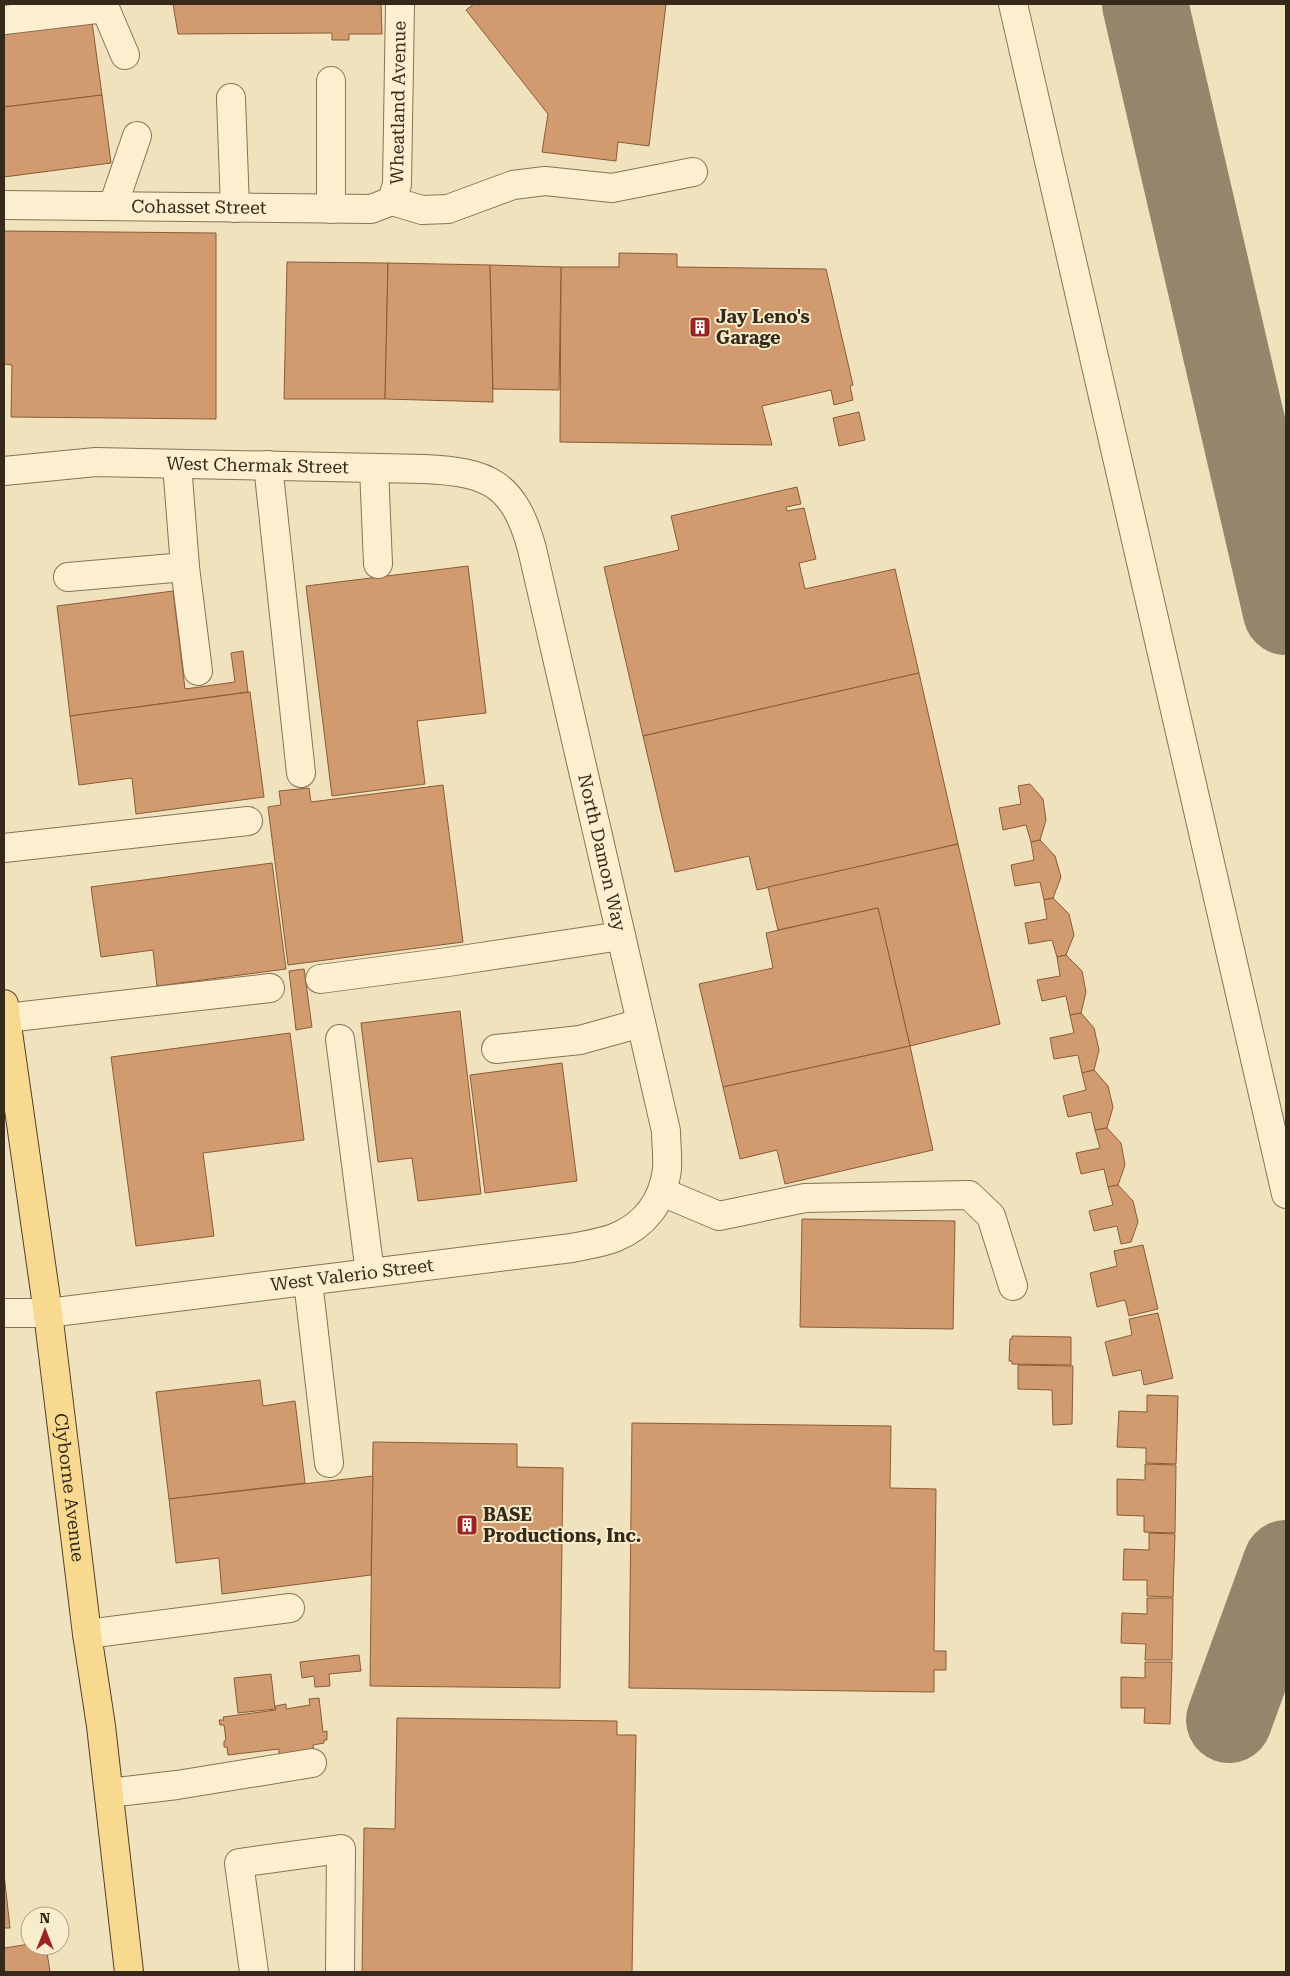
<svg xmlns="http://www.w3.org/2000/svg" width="1290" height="1976" font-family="'Roboto Serif',serif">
  <rect width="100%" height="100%" fill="#f0e2bc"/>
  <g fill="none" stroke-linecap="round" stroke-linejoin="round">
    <g stroke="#94866b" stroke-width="86">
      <polyline points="1145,4 1286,612"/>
      <polyline points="1229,1720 1286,1563"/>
    </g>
  </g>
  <g fill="#d19b6f" stroke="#8a5b39">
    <polygon points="173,4 381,4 382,34 349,34 349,40 332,40 332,33 178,34"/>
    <polygon points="474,4 666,4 649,146 618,142 616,161 542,152 548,114 466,10"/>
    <polygon points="92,22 102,95 4,107 4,34"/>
    <polygon points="102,95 111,163 4,177 4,107"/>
    <polygon points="4,231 216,233 216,419 11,417 12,365 4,364"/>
    <polygon points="619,253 677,254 677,267 826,269 853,385 850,386 853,400 834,405 831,390 762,406 772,445 560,442 561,267 619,267"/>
    <polygon points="287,262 388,263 385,399 284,399"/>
    <polygon points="388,263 490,265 493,402 385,399"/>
    <polygon points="490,265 561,267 559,390 493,389"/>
    <polygon points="859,412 865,440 839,446 833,418"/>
    <polygon points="797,487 801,504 786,507 787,511 804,508 816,559 799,563 805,589 895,569 919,673 643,736 604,567 679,550 671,516"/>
    <polygon points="468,566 486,713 417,721 425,784 332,796 306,586"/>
    <polygon points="173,591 185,689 235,682 231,653 243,651 248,692 70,716 57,606"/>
    <polygon points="919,673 958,844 757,890 749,856 675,872 643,736"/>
    <polygon points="250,692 264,797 136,814 132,778 79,785 70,716"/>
    <polygon points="1030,784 1043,799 1046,820 1040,840 1031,842 1026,825 1003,830 999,808 1021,804 1018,786"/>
    <polygon points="443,785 463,942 288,965 268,807 281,805 279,791 309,788 311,802"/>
    <polygon points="1040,840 1055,856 1061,877 1053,898 1044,900 1040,882 1015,886 1011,865 1034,860 1031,842"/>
    <polygon points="958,844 1000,1024 910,1046 878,908 778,930 768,887"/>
    <polygon points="272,863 286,969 157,986 153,950 101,957 91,887"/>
    <polygon points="1053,898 1069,914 1074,935 1066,955 1057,957 1052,940 1029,944 1025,923 1047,919 1044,900"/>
    <polygon points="878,908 910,1046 723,1087 699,984 773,968 766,933"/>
    <polygon points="1066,955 1082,971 1086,992 1081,1013 1070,1015 1066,996 1042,1001 1037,980 1060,976 1057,957"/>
    <polygon points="304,969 312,1027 296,1030 289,971"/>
    <polygon points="460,1011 481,1194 418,1201 412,1158 378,1162 361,1023"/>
    <polygon points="1081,1013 1094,1028 1099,1050 1094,1070 1082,1073 1078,1055 1054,1059 1050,1038 1074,1033 1070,1015"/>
    <polygon points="290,1033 304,1140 203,1153 214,1236 136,1246 111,1057"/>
    <polygon points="910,1046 933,1150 785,1184 777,1150 740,1159 723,1087"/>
    <polygon points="562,1063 577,1181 485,1193 470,1075"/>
    <polygon points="1094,1070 1108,1086 1113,1107 1107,1128 1095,1130 1091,1112 1068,1117 1063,1096 1086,1090 1082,1073"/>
    <polygon points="1107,1128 1121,1143 1125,1165 1118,1185 1108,1187 1104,1169 1081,1174 1076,1153 1100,1148 1095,1130"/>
    <polygon points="1118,1185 1133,1201 1138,1222 1131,1242 1121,1244 1117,1226 1094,1231 1089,1211 1113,1205 1108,1187"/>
    <polygon points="802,1219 955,1221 953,1329 800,1327"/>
    <polygon points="1143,1245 1158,1309 1129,1316 1125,1300 1097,1307 1090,1273 1117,1266 1114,1251"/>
    <polygon points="1158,1313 1173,1378 1144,1385 1141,1370 1113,1376 1105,1342 1132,1335 1129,1319"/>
    <polygon points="1012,1336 1071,1337 1071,1365 1012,1364 1012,1361 1009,1361 1010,1339 1012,1339"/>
    <polygon points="1018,1365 1073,1366 1072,1424 1053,1425 1052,1390 1018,1389"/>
    <polygon points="260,1380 263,1406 295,1401 305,1483 169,1499 156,1392"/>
    <polygon points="1147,1395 1178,1396 1176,1464 1146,1463 1146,1448 1117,1447 1119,1411 1147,1412"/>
    <polygon points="632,1423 891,1426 890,1488 936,1489 934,1651 946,1651 946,1670 934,1670 934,1692 629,1688"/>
    <polygon points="373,1442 517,1444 517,1467 563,1468 560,1688 370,1686"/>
    <polygon points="1145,1464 1176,1465 1175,1533 1144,1532 1144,1516 1117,1515 1117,1479 1145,1480"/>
    <polygon points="373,1476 371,1575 222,1594 219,1558 176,1563 169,1499"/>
    <polygon points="1149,1533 1175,1534 1173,1597 1147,1596 1147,1580 1123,1580 1124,1549 1149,1550"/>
    <polygon points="1147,1598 1173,1598 1172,1660 1145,1660 1146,1644 1121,1643 1122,1613 1147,1614"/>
    <polygon points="359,1655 361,1671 329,1674 330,1686 315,1687 314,1676 302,1678 300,1662"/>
    <polygon points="1145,1662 1172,1662 1170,1724 1144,1723 1145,1708 1121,1708 1121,1677 1145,1678"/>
    <polygon points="271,1674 275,1709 238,1713 234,1678"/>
    <polygon points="319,1698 323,1732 327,1731 327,1740 324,1740 324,1743 313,1745 314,1751 279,1754 279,1749 228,1755 227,1747 224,1747 224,1741 226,1740 224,1725 220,1725 219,1720 224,1720 223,1717 276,1710 275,1706 286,1704 286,1709 310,1705 309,1699"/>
    <polygon points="397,1718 617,1721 617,1735 636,1735 632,1972 362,1972 364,1828 395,1829"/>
    <polygon points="4,1874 10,1928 4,1928"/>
    <polygon points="30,1944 30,1946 46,1946 50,1972 4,1972 4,1948"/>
  </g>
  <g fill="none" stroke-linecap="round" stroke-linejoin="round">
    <g stroke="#897255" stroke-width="30">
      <g id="minor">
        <polyline points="1013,4 1286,1194"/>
        <polyline points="4,20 105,8 125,55"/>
        <polyline points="331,81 331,209"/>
        <polyline points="231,98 235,208"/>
        <polyline points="392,201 422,210 448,209 513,185 545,181 612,188 693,172"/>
        <path id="s1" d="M392,201L397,184L400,4"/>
        <path id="s2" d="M4,205L371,209L392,201"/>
        <polyline points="113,206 137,136"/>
        <polyline points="268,465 301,773"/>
        <polyline points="374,468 378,564"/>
        <path id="s3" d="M4,471L96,462L424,469C489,472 514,483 532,549L666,1131C666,1143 668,1157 667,1169C663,1202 644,1226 614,1238C601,1243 586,1245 572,1248L48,1313H4"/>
        <polyline points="185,567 198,671"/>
        <polyline points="68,577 185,567 177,464"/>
        <polyline points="4,848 248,821"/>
        <polyline points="320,979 448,962 621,936"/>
        <polyline points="6,1018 270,988"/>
        <polyline points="340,1039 370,1273"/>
        <polyline points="496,1049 580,1040 641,1023"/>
        <polyline points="662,1192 719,1216 805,1198 969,1195 991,1216 1013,1286"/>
        <polyline points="308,1281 329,1463"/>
        <polyline points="87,1634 290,1608"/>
        <polyline points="109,1793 177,1785 312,1763"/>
        <polyline points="254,1972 239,1863 341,1849 340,1972"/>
      </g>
    </g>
    <g stroke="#563f2a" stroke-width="30">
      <g id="major">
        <path id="s4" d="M4,1004L48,1313L87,1634L101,1726L129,1972"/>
      </g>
    </g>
    <use href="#minor" stroke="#fbefcf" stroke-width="28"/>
    <use href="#major" stroke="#f7da90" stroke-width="28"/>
  </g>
  <defs>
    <g id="building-square" transform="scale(1.125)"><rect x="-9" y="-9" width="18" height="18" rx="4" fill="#9c2321" stroke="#f7eccc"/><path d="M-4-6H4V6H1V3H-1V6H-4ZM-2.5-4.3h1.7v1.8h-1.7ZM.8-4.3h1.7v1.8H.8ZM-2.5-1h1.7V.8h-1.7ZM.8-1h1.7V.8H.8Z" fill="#fff"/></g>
  </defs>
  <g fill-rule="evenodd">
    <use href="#building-square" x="700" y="327"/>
    <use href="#building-square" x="467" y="1525"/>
  </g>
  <g text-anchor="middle" stroke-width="4" stroke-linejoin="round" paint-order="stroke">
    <g font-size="18" fill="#37291a" stroke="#f7eccc">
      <text dy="6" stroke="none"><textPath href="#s1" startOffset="99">Wheatland Avenue</textPath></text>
      <text dy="6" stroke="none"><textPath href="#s2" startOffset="195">Cohasset Street</textPath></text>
      <text dy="6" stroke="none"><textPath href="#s3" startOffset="254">West Chermak Street</textPath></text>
      <text dy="6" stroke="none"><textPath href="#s3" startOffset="881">North Damon Way</textPath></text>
      <text transform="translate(352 1275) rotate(-7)" y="6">West Valerio Street</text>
      <text dy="6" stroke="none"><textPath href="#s4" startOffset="488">Clyborne Avenue</textPath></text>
    </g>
    <g font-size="18" font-weight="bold" fill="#37291a" stroke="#f7eccc" text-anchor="start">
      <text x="716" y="323">Jay Leno's<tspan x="716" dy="21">Garage</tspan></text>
      <text x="483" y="1521">BASE<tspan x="483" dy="21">Productions, Inc.</tspan></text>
    </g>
  </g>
  <rect width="1290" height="1976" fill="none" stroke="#37291a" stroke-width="10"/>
  <g transform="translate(45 1931)"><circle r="24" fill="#f7eccc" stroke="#aa9e85"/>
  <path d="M0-4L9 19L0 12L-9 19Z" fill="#9c2321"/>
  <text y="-8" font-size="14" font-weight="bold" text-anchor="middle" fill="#37291a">N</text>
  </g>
</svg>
